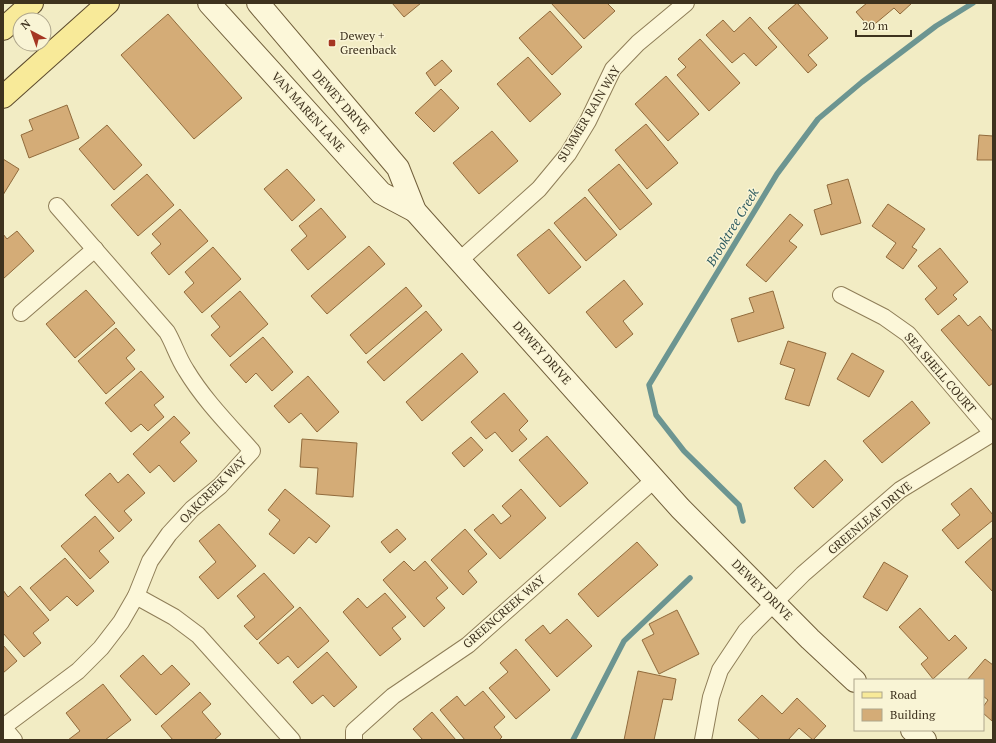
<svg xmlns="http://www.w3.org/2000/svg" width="996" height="743" font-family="'PT Serif',serif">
  <rect width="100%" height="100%" fill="#f2ecc4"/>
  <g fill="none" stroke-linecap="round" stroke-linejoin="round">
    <g stroke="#6c9591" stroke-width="5.5">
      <polyline points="743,521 739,505 684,451 656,415 649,385 777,174 818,119 862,82 936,26 973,3"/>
      <polyline points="573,740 624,641 690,578"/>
    </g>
  </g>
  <g fill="#d4ac77" stroke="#916b3c">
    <polygon points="392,3 421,3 404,17"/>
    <polygon points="551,3 607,3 615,11 584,39"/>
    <polygon points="797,3 828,38 808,55 817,65 808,73 768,28"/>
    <polygon points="867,3 912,3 900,14 894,8 870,28 856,12"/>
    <polygon points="550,11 582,47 552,75 519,38"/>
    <polygon points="168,14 242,98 194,139 121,55"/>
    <polygon points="750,17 777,47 756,66 744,53 732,63 706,35 723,20 734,32"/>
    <polygon points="700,39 740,83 709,111 677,75 686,67 678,59"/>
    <polygon points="528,57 561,94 530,122 497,84"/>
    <polygon points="442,60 452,71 435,86 426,73"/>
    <polygon points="666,76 699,114 668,141 635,104"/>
    <polygon points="441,89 459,108 434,132 415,113"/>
    <polygon points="67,105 79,138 29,158 21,135 33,130 29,120"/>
    <polygon points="646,124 678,163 647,189 615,150"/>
    <polygon points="107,125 142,165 114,190 79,149"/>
    <polygon points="492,131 518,161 479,194 453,163"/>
    <polygon points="979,135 993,136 993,160 977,160"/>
    <polygon points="3,159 19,169 3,195"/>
    <polygon points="619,164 652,204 620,230 588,190"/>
    <polygon points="287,169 315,200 292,221 264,189"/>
    <polygon points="147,174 174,205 138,236 111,205"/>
    <polygon points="848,179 861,223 821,235 814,210 832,204 827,185"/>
    <polygon points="585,197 617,235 586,261 554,223"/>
    <polygon points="888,204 925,229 912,247 917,250 903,269 886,257 896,243 872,226"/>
    <polygon points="321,208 346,237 308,270 291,250 307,236 299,226"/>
    <polygon points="180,209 208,241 169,275 151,253 161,244 152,234"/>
    <polygon points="790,214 803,225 789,241 797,247 766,282 746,265"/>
    <polygon points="549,229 581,267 549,294 517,255"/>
    <polygon points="17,231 34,251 3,279 3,234 7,239"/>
    <polygon points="369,246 385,264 327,314 311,296"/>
    <polygon points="213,247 241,279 202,313 184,292 194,283 185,272"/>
    <polygon points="940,248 968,282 953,295 957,299 938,315 925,299 937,288 918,266"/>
    <polygon points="624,280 643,304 623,321 633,334 616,348 586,312"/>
    <polygon points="406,287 422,306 366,354 350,335"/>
    <polygon points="86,290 115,323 75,358 46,324"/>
    <polygon points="240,291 268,324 230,357 211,335 220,327 211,316"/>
    <polygon points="773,291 784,328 738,342 731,319 754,312 749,298"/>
    <polygon points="426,311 442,330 384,381 367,362"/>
    <polygon points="959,315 968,326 980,316 993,332 993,383 989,386 941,330"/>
    <polygon points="116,328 135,350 126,358 135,369 106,394 78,361"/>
    <polygon points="263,337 293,372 272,391 256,373 246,383 230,365"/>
    <polygon points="788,341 826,353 809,406 785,399 795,369 780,364"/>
    <polygon points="462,353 478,372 422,421 406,402"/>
    <polygon points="852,353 884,371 869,397 837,379"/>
    <polygon points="141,371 164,397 154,405 164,417 148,431 141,424 131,432 105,403"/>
    <polygon points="308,376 339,412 317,432 301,413 289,423 274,406"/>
    <polygon points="504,393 528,421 519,430 527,439 512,452 495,432 486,439 471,422"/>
    <polygon points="912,401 930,423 882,463 863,441"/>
    <polygon points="174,416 190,433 180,442 197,461 174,482 159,465 150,473 133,454"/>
    <polygon points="547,436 588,483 560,507 519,460"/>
    <polygon points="471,437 483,450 464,467 452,453"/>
    <polygon points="302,439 357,443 353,497 316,494 318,468 300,467"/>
    <polygon points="825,460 843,480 813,508 794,488"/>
    <polygon points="110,473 118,483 128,474 145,493 124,511 132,520 119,532 85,495"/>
    <polygon points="971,488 993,515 993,520 958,549 942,530 960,515 951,504"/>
    <polygon points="285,489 330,526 316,543 309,537 294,554 269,534 280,520 268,510"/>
    <polygon points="521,489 546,518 500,559 474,530 493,514 501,524 511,516 502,506"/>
    <polygon points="95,516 114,538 99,551 109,562 90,579 61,546"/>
    <polygon points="219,524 256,566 218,599 199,577 216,562 199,541"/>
    <polygon points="397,529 406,539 390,553 381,542"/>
    <polygon points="465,529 487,554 468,571 477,582 463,595 431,560"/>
    <polygon points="993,537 993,592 965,562"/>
    <polygon points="637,542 658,565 598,617 578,594"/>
    <polygon points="65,558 94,591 77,606 67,596 50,611 30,588"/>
    <polygon points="404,561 414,571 425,561 448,588 436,598 445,608 424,627 383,580"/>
    <polygon points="884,562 908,576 887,611 863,597"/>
    <polygon points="264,573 294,607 257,640 244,626 255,617 237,596"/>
    <polygon points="20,586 49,620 33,633 41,643 24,657 3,633 3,590 8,597"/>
    <polygon points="385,593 406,617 392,628 401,639 380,656 343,612 358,598 367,608"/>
    <polygon points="300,607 329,641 298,668 288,656 278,664 259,643"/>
    <polygon points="920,608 949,641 955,635 967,648 933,679 921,664 928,658 899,627"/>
    <polygon points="677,610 699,654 659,674 642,640 654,634 649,624"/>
    <polygon points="567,619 592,646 557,677 525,640 543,625 550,634"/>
    <polygon points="3,645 17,661 3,673"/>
    <polygon points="516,649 550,690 516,719 489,688 508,672 500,663"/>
    <polygon points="327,652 357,687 334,707 323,695 312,704 293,682"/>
    <polygon points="143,655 161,675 172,665 190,684 156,715 120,676"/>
    <polygon points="985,659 993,665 992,721 983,713 983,707 988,700 983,696 983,680 967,680"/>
    <polygon points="638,671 676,679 672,700 663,699 654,740 624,740"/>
    <polygon points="103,684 131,720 105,740 68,740 80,731 66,713"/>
    <polygon points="483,691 505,717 494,727 502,737 499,740 465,740 440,710 457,696 465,706"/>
    <polygon points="200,692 211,704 202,712 221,734 214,740 173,740 161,726"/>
    <polygon points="762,695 782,714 797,698 826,726 813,740 799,728 788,740 760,740 738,720"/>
    <polygon points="432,712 456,740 423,740 413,729"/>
  </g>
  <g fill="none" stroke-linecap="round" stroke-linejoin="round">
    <g stroke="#8f7e58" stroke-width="18">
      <g id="minor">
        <polyline points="460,260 539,189 568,154 588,121 613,69 638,43 686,3"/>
        <polyline points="841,295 884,317 908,334 993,434"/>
        <polyline points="21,313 95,249"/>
        <polyline points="136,596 174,617 198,635 292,740"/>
        <path d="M3,727L78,671L101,648L121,622L136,596L150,561L169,534L192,509L220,486L252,451C229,425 204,400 186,370C178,358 174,344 167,332L57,206"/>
        <polyline points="3,727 14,740"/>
        <polyline points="354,740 354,731 393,696 468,645 654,480"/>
        <polyline points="703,740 711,697 720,670 746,631 803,574 900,490 993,433"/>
      </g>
    </g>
    <g stroke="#715f3b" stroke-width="24">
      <g id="secondary">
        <polyline points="209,3 381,193 415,211"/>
        <polyline points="258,3 398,168 415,211 680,508 810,639 855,681"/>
        <polyline points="912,730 925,740"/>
      </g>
    </g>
    <g stroke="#5d4b2d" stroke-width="24">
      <g id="primary">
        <polyline points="3,29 32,3"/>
        <polyline points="3,97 108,3"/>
      </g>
    </g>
    <use href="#minor" stroke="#fcf7d9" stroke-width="16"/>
    <use href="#secondary" stroke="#fcf7d9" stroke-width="22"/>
    <use href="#primary" stroke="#f8ea99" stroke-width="22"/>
  </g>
  <rect fill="#a53622" stroke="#f9f4d5" stroke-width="1.5" x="328" y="39" width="8" height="8" rx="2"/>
  <g text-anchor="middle" stroke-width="3" stroke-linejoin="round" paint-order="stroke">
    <g font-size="12" fill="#3e321e" stroke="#f9f4d5" text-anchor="start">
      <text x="340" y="40">Dewey +<tspan x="340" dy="14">Greenback</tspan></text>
    </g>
    <g font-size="12" fill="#3e321e" stroke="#f9f4d5">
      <text transform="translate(341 102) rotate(49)" y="4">DEWEY DRIVE</text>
      <text transform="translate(308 112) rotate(48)" y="4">VAN MAREN LANE</text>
      <text transform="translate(589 114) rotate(-59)" y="4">SUMMER RAIN WAY</text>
      <text transform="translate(542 353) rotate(48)" y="4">DEWEY DRIVE</text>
      <text transform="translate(940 373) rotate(49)" y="4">SEA SHELL COURT</text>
      <text transform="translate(213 490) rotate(-45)" y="4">OAKCREEK WAY</text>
      <text transform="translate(870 518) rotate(-40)" y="4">GREENLEAF DRIVE</text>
      <text transform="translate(762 590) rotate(45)" y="4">DEWEY DRIVE</text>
      <text transform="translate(504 612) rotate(-41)" y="4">GREENCREEK WAY</text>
    </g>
    <g font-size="13" font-style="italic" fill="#2c5a5f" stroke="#f9f4d5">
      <text transform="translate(732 227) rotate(-59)" y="5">Brooktree Creek</text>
    </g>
  </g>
  <rect width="996" height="743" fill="none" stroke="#3e321e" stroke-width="8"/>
  <rect x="854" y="679" width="130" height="52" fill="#f9f4d5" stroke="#aea68c"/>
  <rect x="862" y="692" width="20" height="6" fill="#f8ea99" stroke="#aea68c"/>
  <text x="890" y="699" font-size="12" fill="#3e321e">Road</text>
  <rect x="862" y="709" width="20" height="12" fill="#d4ac77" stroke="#aea68c"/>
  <text x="890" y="719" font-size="12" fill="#3e321e">Building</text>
  <g transform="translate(32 32) rotate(319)"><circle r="19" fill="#f9f4d5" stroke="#aea68c"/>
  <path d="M0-3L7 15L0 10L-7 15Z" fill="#a53622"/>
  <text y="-6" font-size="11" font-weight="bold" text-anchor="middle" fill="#3e321e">N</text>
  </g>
  <path d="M856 30v6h55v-6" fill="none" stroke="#3e321e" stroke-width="2"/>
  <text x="862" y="30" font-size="12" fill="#3e321e" stroke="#f9f4d5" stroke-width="3" paint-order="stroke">20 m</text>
</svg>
